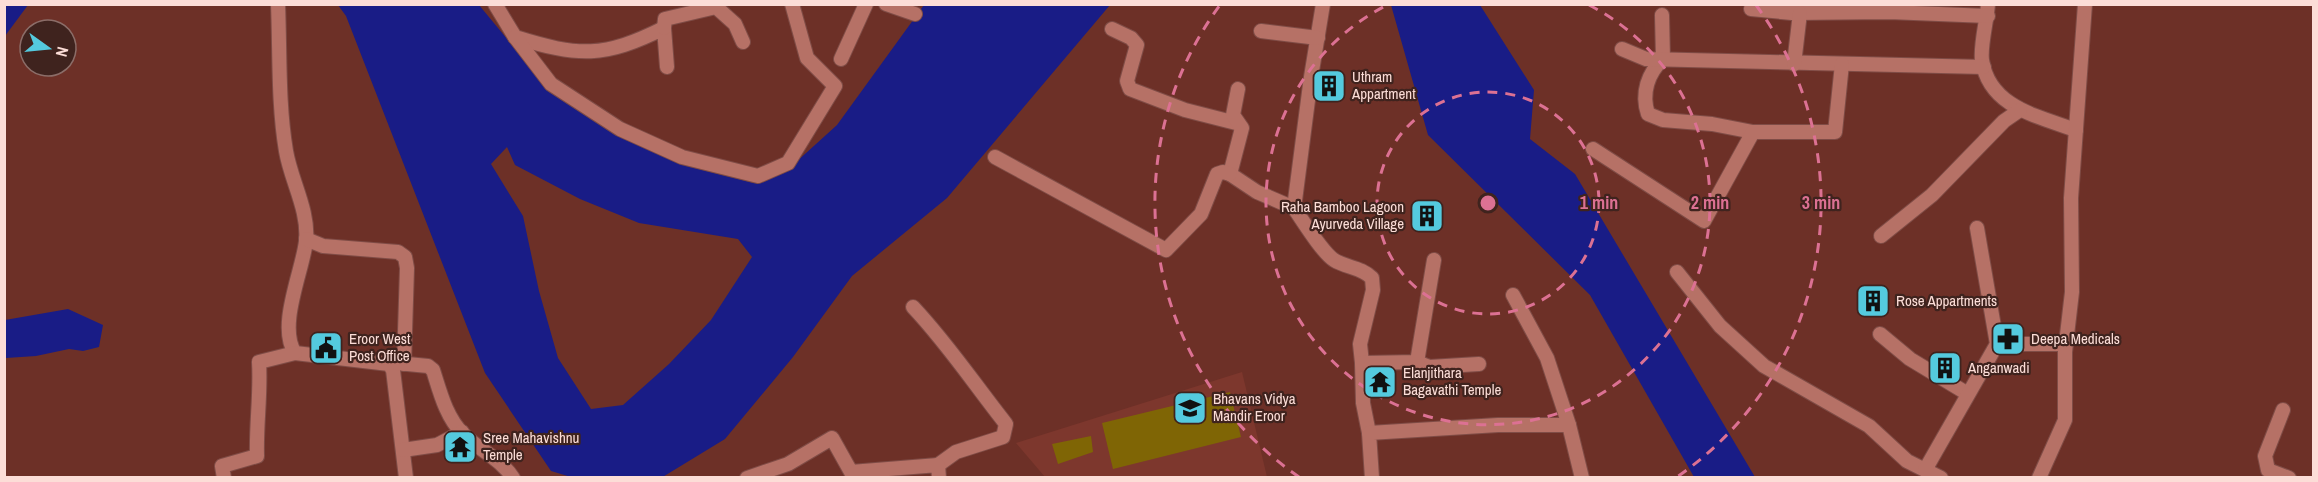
<svg xmlns="http://www.w3.org/2000/svg" width="2318" height="482" font-family="'Archivo Narrow',sans-serif">
  <rect width="100%" height="100%" fill="#6d3027"/>
  <polygon fill="#7d372d" points="1242,372 1267,477 1045,477 1016,443"/>
  <g fill="#7f6505">
    <polygon points="1230,392 1241,437 1113,469 1102,423"/>
    <polygon points="1091,436 1093,452 1058,464 1052,444"/>
  </g>
  <g fill="#191c86" fill-rule="evenodd">
    <polygon points="5,4 28,5 5,36 4,5"/>
    <path d="M338,5H479L547,87L597,120L687,166L754,183L784,173L837,125L924,5H1110L947,198L852,276L793,357L725,439L661,478L571,477L551,471L485,373L346,16ZM507,147L515,165L580,199L639,223L738,239L752,257L711,320L669,364L623,405L591,409L558,358L539,291L523,216L491,164Z"/>
    <polygon points="1391,5 1480,5 1534,90 1530,139 1575,174 1755,477 1694,477 1590,295 1428,135"/>
    <polygon points="68,309 103,325 99,347 83,351 69,349 36,356 6,358 5,320"/>
  </g>
  <g fill="none" stroke-linecap="round" stroke-linejoin="round">
    <g stroke="#7f4c46" stroke-width="16">
      <g id="minor">
        <path d="M278,4C280,53 278,104 286,151C291,181 309,210 306,241C303,270 277,326 295,353L389,364L393,370L406,478"/>
        <path d="M495,4L515,37C579,57 604,58 664,28L667,67"/>
        <polyline points="886,4 915,14"/>
        <path d="M1323,4L1311,77L1294,208C1303,221 1322,252 1334,260C1347,268 1361,267 1372,278L1373,290L1360,344L1362,363"/>
        <path d="M1988,4C1987,20 1980,46 1982,60C1989,107 2037,116 2076,130"/>
        <polyline points="1751,9 1792,13 1889,12 1988,16"/>
        <path d="M1662,15L1663,59C1648,73 1641,93 1648,114L1663,120L1712,124L1753,132"/>
        <polyline points="664,28 665,19 716,7 735,24 743,42"/>
        <polyline points="1112,29 1131,38 1137,45 1127,81 1130,89 1185,110 1236,123"/>
        <polyline points="1261,31 1318,38"/>
        <polyline points="515,37 551,84 620,129 682,157 758,176 788,163 835,86 807,58 792,4"/>
        <polyline points="1622,49 1646,59 1984,67"/>
        <polyline points="841,59 866,4"/>
        <polyline points="1794,64 1800,13"/>
        <polyline points="1238,89 1233,115 1242,128 1230,174 1257,192 1294,208"/>
        <polyline points="1593,149 1704,221 1753,132 1835,132 1842,64"/>
        <polyline points="995,157 1166,250 1201,214 1217,174 1223,172 1230,174"/>
        <polyline points="1881,236 1932,195 2004,121 2020,110"/>
        <polyline points="306,239 323,246 398,252 405,257 407,268 404,364"/>
        <polyline points="1677,272 1720,326 1764,366 1869,426 1907,461 1941,478"/>
        <polyline points="1513,295 1547,358 1569,425 1582,478"/>
        <path d="M913,307C948,344 975,385 1006,424L1003,437L956,452L938,465"/>
        <polyline points="1880,334 1910,359 1968,394"/>
        <polyline points="1997,344 2066,344"/>
        <polyline points="1417,362 1429,367 1479,364"/>
        <path d="M397,363L428,366L433,370C440,392 446,417 463,434C479,450 501,459 513,478"/>
        <polyline points="2283,410 2265,456 2268,470 2289,478"/>
        <polyline points="1369,433 1363,403 1362,363 1417,362 1434,260"/>
        <polyline points="403,450 437,445 462,432"/>
        <polyline points="1925,470 1997,344 1977,228"/>
        <path d="M224,478L222,466L257,456C256,424 261,394 259,362L295,353"/>
        <polyline points="747,478 788,464 832,438 851,472 938,465 939,478"/>
        <polyline points="1372,478 1369,433 1498,425 1569,425"/>
        <polyline points="2039,478 2065,420 2065,352 2072,292 2071,198 2085,4"/>
      </g>
    </g>
    <use href="#minor" stroke="#b67166" stroke-width="14"/>
  </g>
  <g fill="none" stroke="#dc7193" stroke-width="3" stroke-dasharray="10 8">
    <circle cx="1488" cy="203" r="111"/>
    <path d="M1589 5A222 222 0 1 1 1387 5"/>
    <path d="M1299 477A333 333 0 0 1 1220 5M1756 5A333 333 0 0 1 1677 477"/>
  </g>
  <defs>
    <g id="building-square" transform="scale(1.725)"><rect x="-9" y="-9" width="18" height="18" rx="4" fill="#54cade" stroke="#3f231e"/><path d="M-4-6H4V6H1V3H-1V6H-4ZM-2.5-4.3h1.7v1.8h-1.7ZM.8-4.3h1.7v1.8H.8ZM-2.5-1h1.7V.8h-1.7ZM.8-1h1.7V.8H.8Z" fill="#111"/></g>
    <g id="pharmacy-square" transform="scale(1.725)"><rect x="-9" y="-9" width="18" height="18" rx="4" fill="#54cade" stroke="#3f231e"/><path d="M-2-6h4v4h4v4h-4v4h-4v-4h-4v-4h4Z" fill="#111"/></g>
    <g id="civic-square" transform="scale(1.725)"><rect x="-9" y="-9" width="18" height="18" rx="4" fill="#54cade" stroke="#3f231e"/><path d="M-.6-6.5H3V-4.5H.6V-3L4-1V1h2V6H-6V1h2V-1L-.6-3ZM-1.2 2.5V6h2.4V2.5Z" fill="#111"/></g>
    <g id="temple-square" transform="scale(1.725)"><rect x="-9" y="-9" width="18" height="18" rx="4" fill="#54cade" stroke="#3f231e"/><path d="M0-6L5-2H3V0L6.5 2.5H4V6H1.5V3h-3V6H-4V2.5H-6.5L-3 0V-2H-5Z" fill="#111"/></g>
    <g id="school-square" transform="scale(1.725)"><rect x="-9" y="-9" width="18" height="18" rx="4" fill="#54cade" stroke="#3f231e"/><path d="M0-5L7-2L0 1L-7-2ZM-4 1L0 2.5L4 1V4Q0 6-4 4Z" fill="#111"/></g>
  </defs>
  <g fill-rule="evenodd">
    <use href="#building-square" x="1329" y="86"/>
    <use href="#building-square" x="1427" y="216"/>
    <use href="#building-square" x="1873" y="301"/>
    <use href="#pharmacy-square" x="2008" y="339"/>
    <use href="#civic-square" x="326" y="348"/>
    <use href="#building-square" x="1945" y="368"/>
    <use href="#temple-square" x="1380" y="382"/>
    <use href="#school-square" x="1190" y="408"/>
    <use href="#temple-square" x="460" y="447"/>
  </g>
  <g text-anchor="middle" stroke-width="4.5" stroke-linejoin="round" paint-order="stroke">
    <g font-size="15" fill="#fcddd7" stroke="#3f231e" text-anchor="start">
      <text x="1352" y="82">Uthram<tspan x="1352" dy="17">Appartment</tspan></text>
      <text x="1404" y="212" text-anchor="end">Raha Bamboo Lagoon<tspan x="1404" dy="17">Ayurveda Village</tspan></text>
      <text x="1896" y="306">Rose Appartments</text>
      <text x="349" y="344">Eroor West<tspan x="349" dy="17">Post Office</tspan></text>
      <text x="2031" y="344">Deepa Medicals</text>
      <text x="1968" y="373">Anganwadi</text>
      <text x="1403" y="378">Elanjithara<tspan x="1403" dy="17">Bagavathi Temple</tspan></text>
      <text x="1213" y="404">Bhavans Vidya<tspan x="1213" dy="17">Mandir Eroor</tspan></text>
      <text x="483" y="443">Sree Mahavishnu<tspan x="483" dy="17">Temple</tspan></text>
    </g>
  </g>
  <circle cx="1488" cy="203" r="9" fill="#dc7193" stroke="#3f231e" stroke-width="3"/>
  <g font-size="18" text-anchor="middle" font-weight="bold" fill="#dc7193" stroke="#3f231e" stroke-width="4.5" stroke-linejoin="round" paint-order="stroke">
    <text x="1599" y="209">1 min</text>
    <text x="1710" y="209">2 min</text>
    <text x="1821" y="209">3 min</text>
  </g>
  <rect width="2318" height="482" fill="none" stroke="#fcddd7" stroke-width="12"/>
  <g transform="translate(48 48) rotate(105)"><circle r="28" fill="#3f231e" stroke="#8b6d68" stroke-width="1.5"/>
  <path d="M0-4.5L10 22L0 15L-10 22Z" fill="#54cade"/>
  <text y="-9" font-size="16" font-weight="bold" text-anchor="middle" fill="#fcddd7">N</text>
  </g>
</svg>
